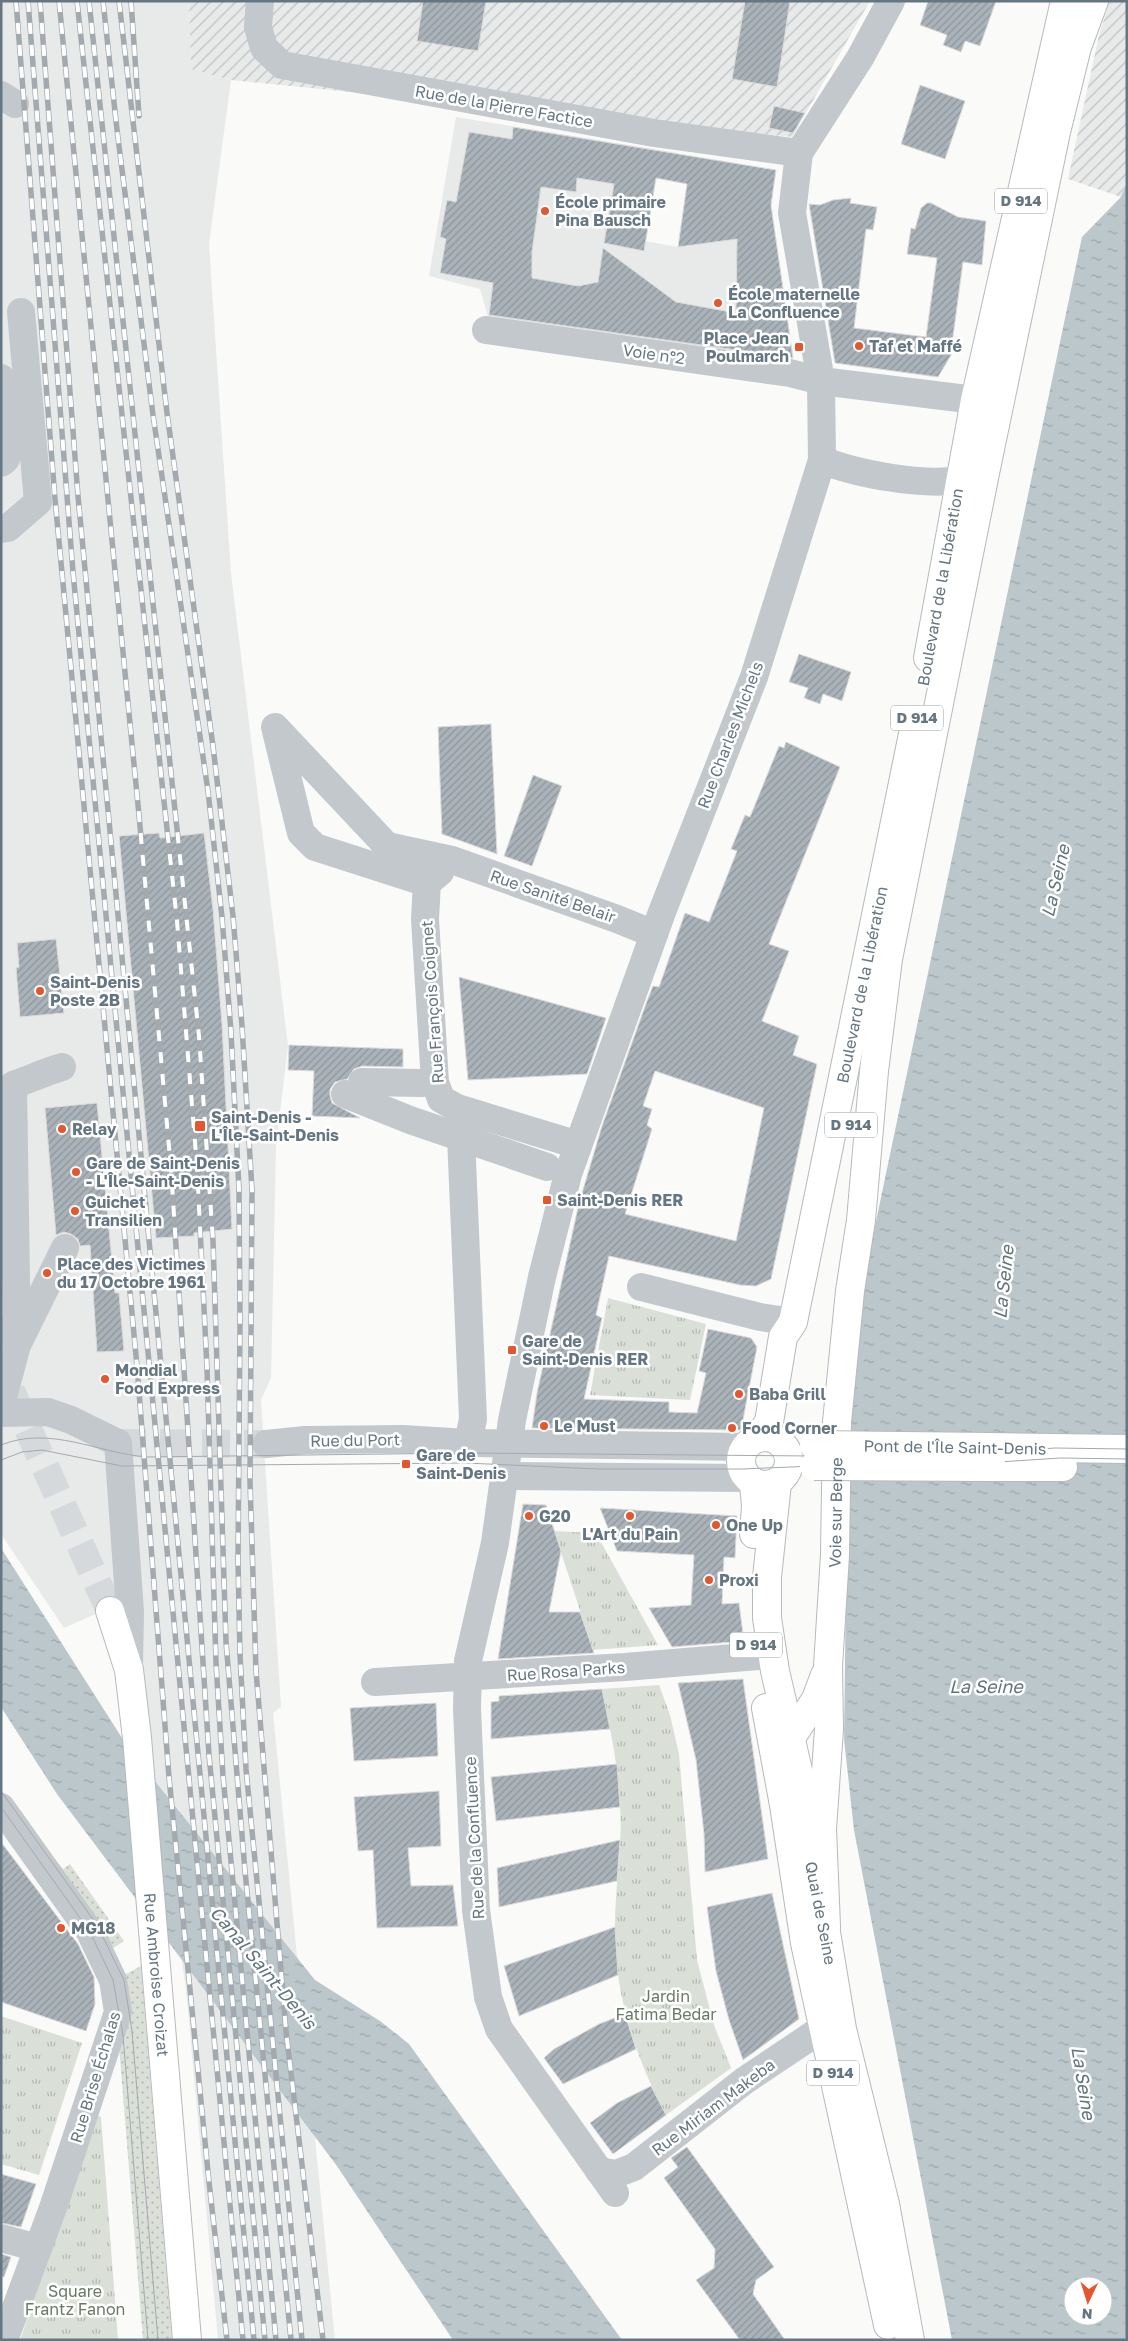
<svg xmlns="http://www.w3.org/2000/svg" width="1128" height="2341" font-family="'Golos Text',sans-serif">
  <defs>
    <pattern id="industrial-furrows" width="10" height="10" patternUnits="userSpaceOnUse" patternTransform="scale(1.25)"><rect width="10" height="10" fill="#e8e9e9"/><path d="M-1 1l2-2M0 10L10 0M9 11l2-2" fill="none" stroke="#c0c1c2"/></pattern>
    <pattern id="grass-dots" width="8" height="8" patternUnits="userSpaceOnUse" patternTransform="scale(1.25)"><rect width="8" height="8" fill="#dadfd7"/><path d="M2 2h.1M6 6h.1" fill="none" stroke="#b4b9b4" stroke-width="1.8" stroke-linecap="round"/></pattern>
    <pattern id="park-tufts" width="24" height="20" patternUnits="userSpaceOnUse" patternTransform="scale(1.25)"><rect width="24" height="20" fill="#dadfd7"/><path d="M3 7l-1-3M5 7V3M7 7l1-3M15 17l-1-3M17 17v-4M19 17l1-3" fill="none" stroke="#b4b9b4"/></pattern>
    <pattern id="water-ripples" width="26" height="14" patternUnits="userSpaceOnUse" patternTransform="scale(1.25)"><rect width="26" height="14" fill="#bbc7cb"/><path d="M2 4q2-2 4 0t4 0M15 11q2-2 4 0t4 0" fill="none" stroke="#9ca6aa"/></pattern>
    <pattern id="building-hatch" width="6" height="6" patternUnits="userSpaceOnUse" patternTransform="scale(1.25)"><rect width="6" height="6" fill="#aab3b9"/><path d="M-1 1l2-2M0 6l6-6M5 7l2-2" fill="none" stroke="#8e969c"/></pattern>
  </defs>
  <rect width="100%" height="100%" fill="#fafaf8"/>
  <g fill="#e8e9e9">
    <polygon points="1,1 189,1 191,68 231,80 209,244 231,573 288,1046 276,1146 271,1378 261,1400 281,1707 273,1713 335,2340 218,2340 186,1989 151,1760 134,1597 64,1628 1,1534"/>
    <polygon points="456,117 678,153 673,181 656,178 645,241 678,247 775,233 793,361 488,317 480,289 429,276"/>
  </g>
  <g fill="url(#industrial-furrows)">
    <polygon points="189,1 870,1 792,137 231,80 191,69"/>
    <polygon points="1110,1 1127,1 1127,183 1121,197 1068,179 1099,35"/>
  </g>
  <g fill="url(#grass-dots)">
    <polygon points="59,1864 63,1869 70,1864 124,1941 107,1952 52,1869"/>
    <polygon points="141,1966 172,2340 143,2340 118,2034 117,1979"/>
  </g>
  <g fill="url(#park-tufts)">
    <polygon points="608,1298 706,1324 690,1400 590,1395"/>
    <polygon points="554,1531 596,1533 658,1645 593,1650"/>
    <path d="M659,1685L670,1715L679,1754L697,1960L714,2025L731,2068L666,2115C635,2056 614,1994 615,1926C615,1886 623,1845 620,1805C618,1765 610,1727 602,1689Z"/>
    <polygon points="1,2016 82,2043 39,2175 1,2164"/>
    <polygon points="96,2115 101,2117 118,2340 20,2340"/>
  </g>
  <g fill="url(#water-ripples)" fill-rule="evenodd">
    <path d="M1127,183V2340H952L854,1830L844,1739L848,1430L865,1274L1082,237L1121,197ZM1073,2286H1103V2316H1073Z"/>
    <polygon points="1,1548 129,1749 315,1980 380,2021 409,2044 622,2340 453,2340 337,2166 57,1794 1,1707"/>
  </g>
  <g fill="url(#building-hatch)" stroke="#dcdcda" fill-rule="evenodd">
    <polygon points="423,1 486,1 478,51 417,41"/>
    <polygon points="745,1 790,1 777,87 732,79"/>
    <polygon points="928,1 996,1 980,46 965,41 961,52 943,45 947,35 920,25"/>
    <polygon points="920,85 965,101 945,159 901,144"/>
    <polygon points="774,106 805,113 793,133 769,128"/>
    <path d="M513,127L776,170L771,205L793,358L489,315L493,283L440,273L446,239L440,237L447,200L456,202L469,132L512,139ZM577,178L614,184L604,243L644,251L656,178L687,184L678,247L737,239L736,313L676,302L603,248L598,282L578,286L532,278V252L541,187L576,192Z"/>
    <polygon points="851,198 850,203 877,207 873,230 866,229 854,328 926,337 937,258 907,254 911,228 915,229 921,208 927,203 931,203 958,217 986,221 982,265 963,262 952,344 957,345 938,377 835,363 809,204 820,205 833,200"/>
    <polygon points="799,654 851,672 842,701 823,694 820,704 804,698 808,688 789,682"/>
    <polygon points="491,724 497,854 442,834 438,727"/>
    <path d="M786,742L840,767L769,944L789,951L762,1021L799,1036L793,1055L817,1064L771,1279L756,1286L740,1285L609,1256L596,1315L602,1318L584,1399L669,1402V1412L697,1413L706,1373L699,1371L708,1329L751,1338L757,1347L741,1430L532,1428L537,1393L579,1203L602,1126L647,1001L653,986L659,987L685,913L709,922L737,851L731,849L745,815L750,817L779,746L784,748ZM655,1071L764,1108L736,1241L625,1214L652,1129L647,1125L652,1109L643,1106Z"/>
    <polygon points="533,775 562,786 532,866 504,856"/>
    <polygon points="159,833 160,838 204,833 213,909 222,1024 232,1229 194,1233 194,1236 156,1238 119,836"/>
    <polygon points="56,939 64,1013 20,1017 16,968 19,967 17,943"/>
    <polygon points="459,977 606,1018 587,1074 468,1080"/>
    <polygon points="289,1045 403,1049 403,1067 362,1066 354,1069 347,1079 335,1082 330,1089 330,1096 332,1103 360,1118 312,1116 314,1071 288,1070"/>
    <polygon points="97,1103 115,1293 119,1293 124,1351 97,1352 90,1245 80,1246 78,1239 71,1234 64,1232 56,1235 45,1108"/>
    <polygon points="523,1504 546,1505 561,1551 549,1612 580,1612 594,1653 498,1659"/>
    <polygon points="600,1508 737,1516 735,1558 724,1557 722,1604 739,1603 744,1641 672,1647 649,1608 691,1605 694,1555 617,1551"/>
    <polygon points="743,1679 768,1859 705,1872 704,1834 696,1760 678,1683"/>
    <polygon points="602,1689 610,1729 491,1739 491,1702 499,1701 499,1696"/>
    <polygon points="436,1703 438,1756 354,1761 350,1708"/>
    <polygon points="617,1764 620,1807 496,1821 491,1777"/>
    <polygon points="439,1791 441,1846 408,1848 411,1886 453,1885 458,1926 377,1928 373,1850 358,1851 354,1797"/>
    <polygon points="620,1840 617,1881 499,1907 497,1868"/>
    <polygon points="1,1842 78,1944 94,1977 95,2004 86,2031 1,2002"/>
    <polygon points="772,1893 799,2019 743,2060 729,2020 716,1971 707,1907"/>
    <polygon points="615,1927 618,1975 519,2016 504,1966"/>
    <polygon points="625,2014 636,2049 563,2084 544,2058 554,2049 599,2024"/>
    <polygon points="651,2086 666,2115 613,2154 590,2123 617,2103"/>
    <polygon points="687,2147 774,2267 756,2280 753,2294 785,2340 740,2340 696,2280 714,2268 715,2249 664,2178 678,2167 671,2158"/>
    <polygon points="1,2174 36,2184 21,2227 1,2223"/>
    <polygon points="1,2254 11,2257 4,2277 1,2276"/>
  </g>
  <g fill="none" stroke-linecap="round" stroke-linejoin="round">
    <polyline stroke="#d5d9db" stroke-width="28" stroke-dasharray="28 14" stroke-linecap="butt" points="118,1443 266,1444"/>
    <polyline stroke="#d5d9db" stroke-width="28" stroke-dasharray="28 14" stroke-linecap="butt" points="11,1391 110,1611"/>
    <g stroke="#b5babe" stroke-width="30">
      <g id="major">
        <polyline points="928,658 975,400 1065,1"/>
        <circle cx="765" cy="1461" r="24"/>
        <path id="s1" d="M758,1438L769,1422L783,1337L793,1322L913,734"/>
        <polyline points="990,1447 1127,1449"/>
        <polyline points="992,1467 1063,1467"/>
        <polyline points="754,1483 756,1506 754,1534"/>
        <polyline points="777,1483 767,1577 767,1618 775,1671 799,1775 808,1849"/>
        <path id="s2" d="M110,1611L129,1670L137,1738L187,2340"/>
        <polyline points="766,1708 784,1805 805,1943 888,2325"/>
        <polyline points="789,1748 791,1738 816,1699 825,1675"/>
        <polyline points="822,1908 842,2029 885,2204 910,2340"/>
        <path id="s3" d="M826,1926L822,1829L829,1729L828,1666L835,1555L837,1422L850,1291L861,1220L874,1071L888,959L985,473L1056,132L1077,47L1094,1"/>
      </g>
    </g>
    <g stroke="#c3c8cc" stroke-width="28">
      <polyline points="260,1 258,27 264,48 282,65 654,133 799,153"/>
      <polyline points="1,95 15,104"/>
      <polyline points="486,330 790,373 821,381 975,400"/>
      <polyline points="1,378 8,450 6,459 1,463"/>
      <path d="M822,460C856,474 923,486 959,480C967,479 974,476 982,474"/>
      <polyline points="1,529 8,528 38,502 21,312"/>
      <polyline points="440,872 427,883 425,919 435,1082 441,1099 457,1108 578,1145"/>
      <polyline points="427,883 315,847 301,833 275,727 387,846 452,860 617,919 654,934"/>
      <polyline points="362,1082 422,1083"/>
      <polyline points="345,1094 410,1120 547,1167"/>
      <polyline points="461,1137 473,1419 468,1443"/>
      <polyline points="641,1287 760,1317 793,1322"/>
      <polyline points="19,1341 65,1248"/>
      <path d="M17,1345L13,1085C30,1079 45,1072 62,1067"/>
      <polyline points="1,1405 17,1345 10,1328"/>
      <polyline points="1,1413 48,1412 71,1420 118,1443 130,1612 129,1663"/>
      <polyline points="266,1444 305,1440 403,1439 468,1443 745,1447"/>
      <polyline points="506,1476 747,1478"/>
      <polyline points="375,1682 625,1667 758,1656"/>
      <polyline points="1,1807 90,1932 113,1980 118,2012 54,2205 4,2340"/>
      <polyline points="599,2171 616,2174 634,2167 744,2081 823,2028"/>
      <polyline points="615,2193 499,2029 488,1997 476,1910 467,1709 468,1661 495,1543 512,1420 542,1277 568,1174 662,912 754,677 822,460 821,381 792,213 799,153 860,58 891,1"/>
      <polyline points="1,2238 38,2248"/>
    </g>
    <use href="#major" stroke="#fff" stroke-width="28"/>
    <g stroke="#a2aab0" stroke-width="1">
      <path d="M1,1445C50,1425 97,1453 147,1457L467,1453L925,1457L1055,1448L1127,1449"/>
      <polyline points="1,1460 22,1452 42,1450 122,1466 466,1463 597,1469 742,1469 814,1466 922,1467 1060,1458 1127,1459"/>
      <polyline points="1,1791 97,1925 124,1980 132,2031 158,2340"/>
      <polyline points="1,1807 90,1932 113,1980 123,2035 148,2340"/>
    </g>
    <g stroke="#a2aab0" stroke-width="5.5">
      <g id="rail">
        <polyline points="16,1 55,499 137,1366 169,1777 209,2182 227,2340"/>
        <polyline points="28,1 73,572 243,2340"/>
        <polyline points="40,1 78,496 254,2340"/>
        <polyline points="59,1 139,815 171,1169 209,1755 265,2340"/>
        <polyline points="77,1 177,921 197,1167 207,1368 216,1663 223,1776 276,2340"/>
        <polyline points="89,1 199,1036 213,1241 226,1642 245,1871 291,2340"/>
        <polyline points="103,1 117,130 153,415 208,791 222,917 231,1032 239,1190 240,1322 238,1561 240,1655 246,1769 302,2340"/>
        <polyline points="119,1 167,413 213,746 233,916 242,1026 252,1190 250,1481 256,1671 286,2031 323,2340"/>
        <polyline points="131,1 139,116"/>
      </g>
    </g>
    <use href="#rail" stroke="#fff" stroke-width="4" stroke-dasharray="11" stroke-linecap="butt"/>
    <g stroke="#b5babe" stroke-width="30" stroke-linecap="butt">
      <g id="major-bridge">
        <polyline points="814,1445 990,1447"/>
        <polyline points="814,1466 992,1467"/>
      </g>
    </g>
    <use href="#major-bridge" stroke="#fff" stroke-width="28"/>
  </g>
  <g fill="#e4572e" stroke="#fff" stroke-width="2">
    <circle cx="545" cy="211" r="5"/>
    <circle cx="718" cy="303" r="5"/>
    <circle cx="859" cy="346" r="5"/>
    <rect x="794" y="342" width="10" height="10" rx="2.5"/>
    <circle cx="40" cy="991" r="5"/>
    <rect x="194" y="1120" width="12" height="12" rx="2.5"/>
    <circle cx="62" cy="1129" r="5"/>
    <circle cx="76" cy="1172" r="5"/>
    <rect x="542" y="1195" width="10" height="10" rx="2.5"/>
    <circle cx="75" cy="1211" r="5"/>
    <circle cx="47" cy="1273" r="5"/>
    <rect x="507" y="1345" width="10" height="10" rx="2.5"/>
    <circle cx="105" cy="1379" r="5"/>
    <circle cx="739" cy="1394" r="5"/>
    <circle cx="544" cy="1426" r="5"/>
    <circle cx="732" cy="1428" r="5"/>
    <rect x="401" y="1459" width="10" height="10" rx="2.5"/>
    <circle cx="529" cy="1516" r="5"/>
    <circle cx="630" cy="1516" r="5"/>
    <circle cx="716" cy="1525" r="5"/>
    <circle cx="709" cy="1580" r="5"/>
    <circle cx="61" cy="1928" r="5"/>
  </g>
  <g text-anchor="middle" stroke-width="5" stroke-linejoin="round" paint-order="stroke">
    <g fill="#fff" stroke="#939fa8" stroke-width="1">
      <rect x="995" y="188.5" width="52" height="25" rx="4"/>
      <rect x="891" y="705.5" width="52" height="25" rx="4"/>
      <rect x="825" y="1112.5" width="52" height="25" rx="4"/>
      <rect x="730" y="1632.5" width="52" height="25" rx="4"/>
      <rect x="807" y="2060.5" width="52" height="25" rx="4"/>
    </g>
    <g font-size="15" font-weight="bold" fill="#657683">
      <text x="1021" y="206">D 914</text>
      <text x="917" y="723">D 914</text>
      <text x="851" y="1130">D 914</text>
      <text x="756" y="1650">D 914</text>
      <text x="833" y="2078">D 914</text>
    </g>
    <g font-size="16" fill="#657683" stroke="#fff">
      <text transform="translate(504 106) rotate(10)" y="6">Rue de la Pierre Factice</text>
      <text transform="translate(654 354) rotate(8)" y="6">Voie n°2</text>
      <text transform="translate(940 587) rotate(-80)" y="6">Boulevard de la Libération</text>
      <text transform="translate(730 735) rotate(-69)" y="6">Rue Charles Michels</text>
      <text transform="translate(553 896) rotate(19)" y="6">Rue Sanité Belair</text>
      <text dy="6" stroke="none"><textPath href="#s1" startOffset="468">Boulevard de la Libération</textPath></text>
      <text transform="translate(432 1002) rotate(-94)" y="6">Rue François Coignet</text>
      <text transform="translate(355 1440) rotate(-1)" y="6">Rue du Port</text>
      <text transform="translate(955 1447) rotate(1)" y="6">Pont de l'Île Saint-Denis</text>
      <text dy="6" stroke="none"><textPath href="#s3" startOffset="414">Voie sur Berge</textPath></text>
      <text transform="translate(566 1671) rotate(-4)" y="6">Rue Rosa Parks</text>
      <text transform="translate(474 1838) rotate(-93)" y="6">Rue de la Confluence</text>
      <text transform="translate(821 1913) rotate(79)" y="6">Quai de Seine</text>
      <text dy="6" stroke="none"><textPath href="#s2" startOffset="368">Rue Ambroise Croizat</textPath></text>
      <text transform="translate(95 2077) rotate(-73)" y="6">Rue Brise Échalas</text>
      <text transform="translate(713 2107) rotate(-37)" y="6">Rue Miriam Makeba</text>
    </g>
    <g font-size="16" font-weight="bold" fill="#657683" stroke="#fff" text-anchor="start">
      <text x="555" y="208">École primaire<tspan x="555" dy="18">Pina Bausch</tspan></text>
      <text x="728" y="300">École maternelle<tspan x="728" dy="18">La Confluence</tspan></text>
      <text x="789" y="344" text-anchor="end">Place Jean<tspan x="789" dy="18">Poulmarch</tspan></text>
      <text x="869" y="352">Taf et Maffé</text>
      <text x="50" y="988">Saint-Denis<tspan x="50" dy="18">Poste 2B</tspan></text>
      <text x="211" y="1123">Saint-Denis -<tspan x="211" dy="18">L'Île-Saint-Denis</tspan></text>
      <text x="72" y="1135">Relay</text>
      <text x="86" y="1169">Gare de Saint-Denis<tspan x="86" dy="18">- L'Île-Saint-Denis</tspan></text>
      <text x="557" y="1206">Saint-Denis RER</text>
      <text x="85" y="1208">Guichet<tspan x="85" dy="18">Transilien</tspan></text>
      <text x="57" y="1270">Place des Victimes<tspan x="57" dy="18">du 17 Octobre 1961</tspan></text>
      <text x="522" y="1347">Gare de<tspan x="522" dy="18">Saint-Denis RER</tspan></text>
      <text x="115" y="1376">Mondial<tspan x="115" dy="18">Food Express</tspan></text>
      <text x="749" y="1400">Baba Grill</text>
      <text x="554" y="1432">Le Must</text>
      <text x="742" y="1434">Food Corner</text>
      <text x="416" y="1461">Gare de<tspan x="416" dy="18">Saint-Denis</tspan></text>
      <text x="539" y="1522">G20</text>
      <text x="726" y="1531">One Up</text>
      <text x="630" y="1540" text-anchor="middle">L'Art du Pain</text>
      <text x="719" y="1586">Proxi</text>
      <text x="71" y="1934">MG18</text>
    </g>
    <g font-size="16" fill="#687a64" stroke="#fff">
      <text x="666" y="2002">Jardin<tspan x="666" dy="18">Fatima Bedar</tspan></text>
      <text x="75" y="2297">Square<tspan x="75" dy="18">Frantz Fanon</tspan></text>
    </g>
    <g font-size="18" font-style="italic" fill="#60757c" stroke="#fff">
      <text transform="translate(1056 881) rotate(-77)" y="6">La Seine</text>
      <text transform="translate(1004 1282) rotate(-84)" y="6">La Seine</text>
      <text x="986" y="1693">La Seine</text>
      <text transform="translate(263 1968) rotate(50)" y="6">Canal Saint-Denis</text>
      <text transform="translate(1083 2083) rotate(81)" y="6">La Seine</text>
    </g>
  </g>
  <rect width="1128" height="2341" fill="none" stroke="#657683" stroke-width="5"/>
  <g transform="translate(1088 2301) rotate(184)"><circle r="24" fill="#ffffff" stroke="#c1c8cd"/>
  <path d="M0-4L9 19L0 12L-9 19Z" fill="#e4572e"/>
  <text y="-8" font-size="14" font-weight="bold" text-anchor="middle" fill="#657683">N</text>
  </g>
</svg>
